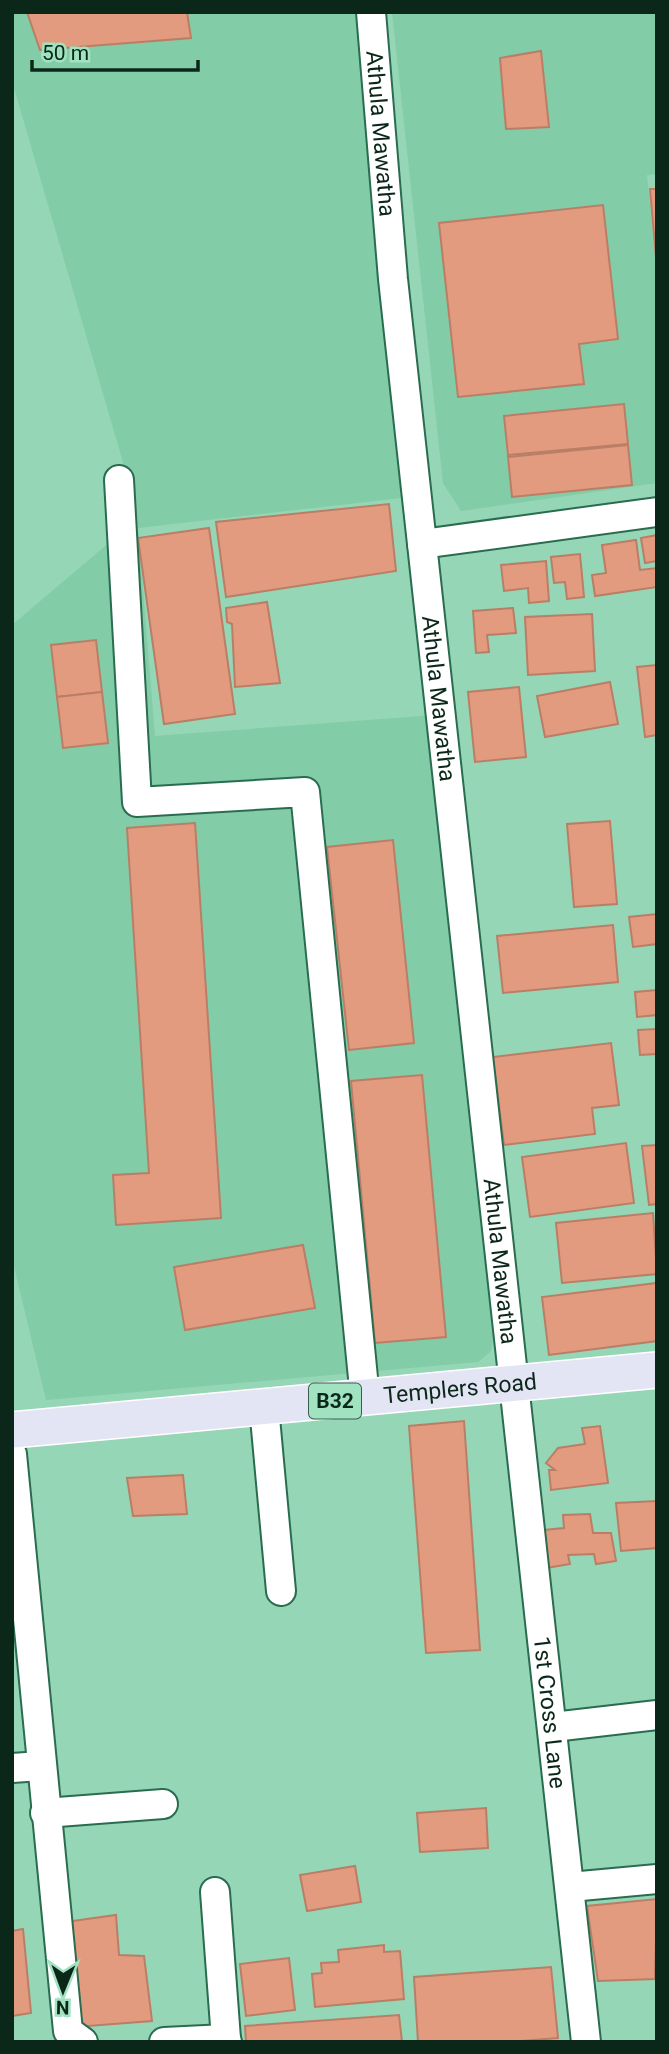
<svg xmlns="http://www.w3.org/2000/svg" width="669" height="2054" font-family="Roboto,sans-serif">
  <rect width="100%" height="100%" fill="#94d6b5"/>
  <g fill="#82cca7">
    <polygon points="12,12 360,12 410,497 138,528 155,736 436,715 500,1307 491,1351 478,1362 46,1400 12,1258 12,625 124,530 134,500 12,81"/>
    <polygon points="392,12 657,12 657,174 647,175 657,278 657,483 461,511 443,483"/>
  </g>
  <g fill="#e39b7f" stroke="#ba7e67" stroke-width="2">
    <polygon points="27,12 187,12 191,38 40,50"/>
    <polygon points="541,51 549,127 506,129 500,58"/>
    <polygon points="650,189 657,189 657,269"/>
    <polygon points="603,205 618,339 579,344 584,384 458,397 439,223"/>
    <polygon points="624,404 628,444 508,455 504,416"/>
    <polygon points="628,445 632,485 512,497 508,457"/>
    <polygon points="389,504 396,571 226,597 216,522"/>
    <polygon points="209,528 235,714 164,724 138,538"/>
    <polygon points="657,535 657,561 645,563 641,538"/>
    <polygon points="636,540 640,570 657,568 657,587 595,596 592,575 606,573 602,545"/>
    <polygon points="580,554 584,597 567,599 565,582 554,583 551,557"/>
    <polygon points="546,561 549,601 529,603 528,588 504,591 501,565"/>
    <polygon points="267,602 280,683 235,687 232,624 227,622 226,608"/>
    <polygon points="513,608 516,633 487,635 489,652 476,653 473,611"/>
    <polygon points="592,614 595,671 528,675 525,617"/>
    <polygon points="96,640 102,692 57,697 51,645"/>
    <polygon points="657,665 657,735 645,737 637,667"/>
    <polygon points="610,682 618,724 545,737 537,696"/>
    <polygon points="519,687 526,757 475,762 468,692"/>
    <polygon points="102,692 108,743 63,748 57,697"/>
    <polygon points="610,821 617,904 574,907 567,824"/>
    <polygon points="195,823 221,1218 116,1225 113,1175 149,1173 127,828"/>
    <polygon points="393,840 414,1043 349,1050 327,847"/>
    <polygon points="657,914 657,944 633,947 629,917"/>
    <polygon points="613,925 618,982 503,993 497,936"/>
    <polygon points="657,990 657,1015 637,1017 635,992"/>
    <polygon points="657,1029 657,1054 640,1055 638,1030"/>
    <polygon points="611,1043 619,1105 592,1108 595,1134 504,1145 493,1057"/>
    <polygon points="422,1075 446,1337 375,1343 351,1081"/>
    <polygon points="626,1143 634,1203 530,1217 522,1157"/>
    <polygon points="657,1145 657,1204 649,1205 642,1146"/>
    <polygon points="653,1213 657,1274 562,1283 556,1223"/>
    <polygon points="303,1245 315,1308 185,1330 174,1267"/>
    <polygon points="657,1283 657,1341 549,1355 542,1297"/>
    <polygon points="464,1421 480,1650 426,1653 409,1426"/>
    <polygon points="600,1426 608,1483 551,1490 549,1470 555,1470 546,1463 558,1448 585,1444 582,1428"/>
    <polygon points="183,1475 187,1514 133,1516 127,1478"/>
    <polygon points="657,1501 657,1548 621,1551 616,1503"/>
    <polygon points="590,1514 593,1533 611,1533 616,1561 596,1564 594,1554 568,1555 570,1564 546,1568 544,1530 564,1528 563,1515"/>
    <polygon points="486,1808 488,1848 420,1852 417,1813"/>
    <polygon points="355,1866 361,1902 307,1911 300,1875"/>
    <polygon points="657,1899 655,1979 598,1981 587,1906"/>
    <polygon points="116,1915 119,1955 144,1956 152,2021 75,2027 65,1922"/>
    <polygon points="23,1929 31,2013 12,2016 12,1931"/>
    <polygon points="384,1945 384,1952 400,1951 404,1999 315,2007 312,1974 322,1973 321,1963 339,1962 338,1950"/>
    <polygon points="289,1958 295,2010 246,2016 240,1964"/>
    <polygon points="551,1967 558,2038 509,2042 418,2042 414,1977"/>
    <polygon points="399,2015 402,2042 246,2042 245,2026"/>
  </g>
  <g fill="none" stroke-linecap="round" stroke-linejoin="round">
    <g stroke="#2a6c4f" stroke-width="32">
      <g id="minor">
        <path id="s1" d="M371,12L393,279L586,2042"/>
        <polyline points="119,480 137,802 305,792 365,1398"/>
        <polyline points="422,544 657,512"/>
        <polyline points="264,1407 281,1591"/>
        <polyline points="12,1454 68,2031 83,2042"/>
        <polyline points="553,1727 657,1715"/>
        <polyline points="12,1768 41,1766"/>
        <polyline points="45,1813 163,1804"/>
        <polyline points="570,1887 657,1879"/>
        <polyline points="215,1892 226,2039"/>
        <polyline points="164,2042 226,2039 227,2042"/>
      </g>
    </g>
    <g stroke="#fff" stroke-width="38">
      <g id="major">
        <path id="s2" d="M12,1430L657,1370"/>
      </g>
    </g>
    <use href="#minor" stroke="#fff" stroke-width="28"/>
    <use href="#major" stroke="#e3e4f4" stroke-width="35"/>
  </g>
  <g text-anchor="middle" stroke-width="5" stroke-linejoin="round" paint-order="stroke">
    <rect fill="#a1e3c1" stroke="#385f4c" stroke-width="2" x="309" y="1383.5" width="52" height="35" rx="5"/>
    <g font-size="21" font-weight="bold" fill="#0b271a">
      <text x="335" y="1408">B32</text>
    </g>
    <g font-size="23" fill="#0b271a" stroke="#a1e3c1">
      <text dy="8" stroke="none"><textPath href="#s1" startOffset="122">Athula Mawatha</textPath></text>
      <text dy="8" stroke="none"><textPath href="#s1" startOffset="690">Athula Mawatha</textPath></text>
      <text dy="8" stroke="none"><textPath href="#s1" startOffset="1256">Athula Mawatha</textPath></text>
      <text dy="8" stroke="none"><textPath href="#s2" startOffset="450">Templers Road</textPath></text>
      <text dy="8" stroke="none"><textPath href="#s1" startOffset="1710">1st Cross Lane</textPath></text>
    </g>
  </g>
  <rect width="669" height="2054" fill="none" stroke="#0b271a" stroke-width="28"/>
  <g transform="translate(63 1991) rotate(181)" stroke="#a1e3c1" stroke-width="5" paint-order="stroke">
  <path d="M0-5L12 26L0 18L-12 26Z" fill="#0b271a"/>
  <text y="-10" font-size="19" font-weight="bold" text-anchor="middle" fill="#0b271a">N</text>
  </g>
  <path d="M32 60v10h166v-10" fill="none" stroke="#0b271a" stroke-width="3.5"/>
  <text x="42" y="60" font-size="21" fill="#0b271a" stroke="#a1e3c1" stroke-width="5" paint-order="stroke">50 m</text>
</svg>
